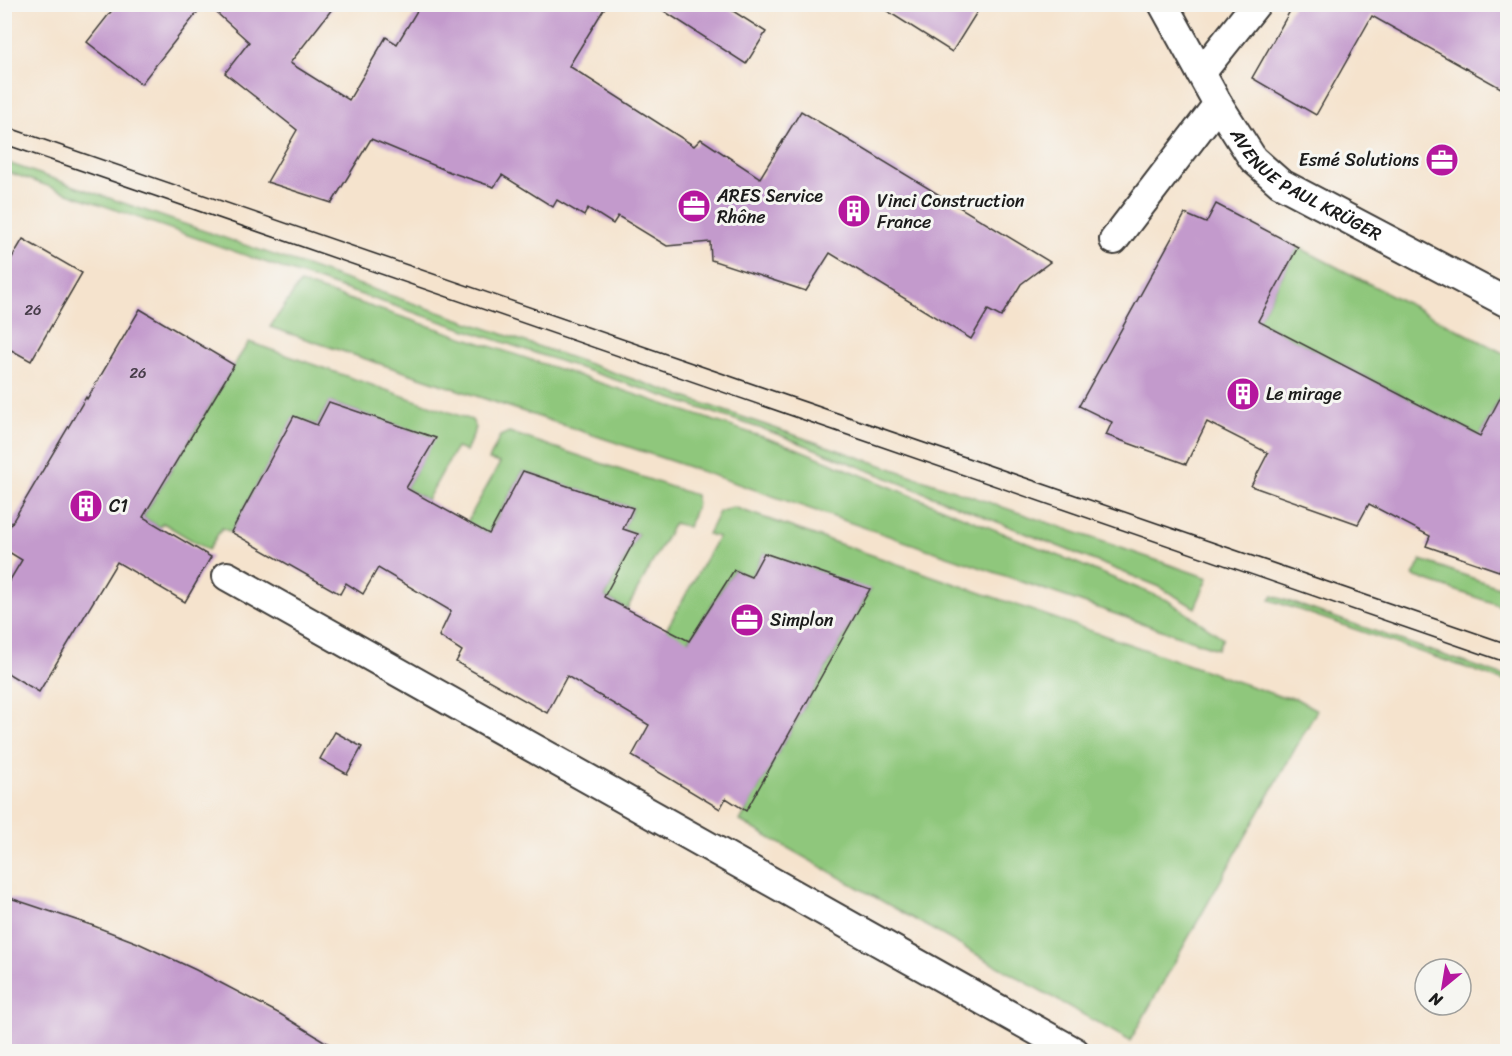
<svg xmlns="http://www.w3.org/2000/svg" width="1512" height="1056" font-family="Sriracha,sans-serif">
  <rect width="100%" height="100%" fill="#f6f6f2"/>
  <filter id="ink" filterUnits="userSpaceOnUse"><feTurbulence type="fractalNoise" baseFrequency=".0167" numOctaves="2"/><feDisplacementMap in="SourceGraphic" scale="12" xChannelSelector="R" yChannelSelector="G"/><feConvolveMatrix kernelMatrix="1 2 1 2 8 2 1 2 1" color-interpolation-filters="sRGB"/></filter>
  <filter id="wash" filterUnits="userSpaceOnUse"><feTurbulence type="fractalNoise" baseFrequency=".008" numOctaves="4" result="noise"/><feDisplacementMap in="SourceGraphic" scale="24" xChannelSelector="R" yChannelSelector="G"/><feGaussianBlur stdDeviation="1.35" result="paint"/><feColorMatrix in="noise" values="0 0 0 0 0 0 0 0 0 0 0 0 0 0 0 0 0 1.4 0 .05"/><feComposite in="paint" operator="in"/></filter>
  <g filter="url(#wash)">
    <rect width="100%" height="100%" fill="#f5e3cd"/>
    <g fill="#8fc77b" stroke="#56724c" stroke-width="1.5">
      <polygon points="5,162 1208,578 1195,608 1160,587 780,435 293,272 5,171"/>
      <polygon points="1298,247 1507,355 1507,383 1480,436 1258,321"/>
      <polygon points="300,283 793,447 1167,600 1223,638 1217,649 677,463 270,327"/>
      <polygon points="249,342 472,420 476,428 466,451 456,448 427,500 406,488 435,438 329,402 317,425 294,417 231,532 222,528 208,550 163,523 159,527 143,517 234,365"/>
      <polygon points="509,432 695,495 697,504 688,527 674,523 627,609 605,597 638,534 623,529 633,508 523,471 488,534 467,522 500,463 489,460 500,436"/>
      <polygon points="733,507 1279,696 1295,698 1317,710 1130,1041 740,821 870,590 764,553 751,577 734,570 688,642 666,630 718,537 708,534 719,512"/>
      <polygon points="1507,556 1507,608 1413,576 1421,560 1498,587 1505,573 1499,571"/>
      <polygon points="1273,596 1507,677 1507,682 1270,600"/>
    </g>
    <g id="blocks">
      <g fill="#c39acc">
        <polygon points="117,4 204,4 141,84 87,42"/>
        <polygon points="207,4 336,4 290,63 349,100 386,37 397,44 421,4 607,4 569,66 694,146 701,139 760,178 801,111 1050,262 1021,284 1001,317 988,310 971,339 830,253 806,291 711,260 710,242 667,246 618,216 613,224 588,208 584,216 557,200 553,207 502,175 494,187 450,172 371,139 332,203 267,182 297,130 225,73 249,42"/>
        <polygon points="653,4 722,4 766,32 746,64"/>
        <polygon points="876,4 982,4 952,52"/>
        <polygon points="1294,4 1508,4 1508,92 1372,16 1316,115 1252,78"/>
        <polygon points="1216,204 1298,247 1258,321 1480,436 1508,383 1508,556 1499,571 1426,546 1430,536 1369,504 1358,524 1251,486 1268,453 1207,422 1186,464 1106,435 1112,422 1079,406 1185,214 1206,223"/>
        <polygon points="23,239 82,273 31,361 4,346 4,271"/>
        <polygon points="140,309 234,365 143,517 211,557 185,602 117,562 39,692 4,671 4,590 22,560 4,549 4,536 86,397 87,399"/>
        <polygon points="329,402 436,438 406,488 489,534 523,471 633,508 623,529 638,534 604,597 689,641 734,570 751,577 764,553 870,589 746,811 726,798 720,809 632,756 649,725 567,676 547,713 456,662 462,651 439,636 451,611 378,568 363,594 346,583 340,594 231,532 294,416 317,425"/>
        <polygon points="335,732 362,747 347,774 320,759"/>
        <polygon points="4,896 94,926 138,943 196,970 280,1014 342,1052 4,1052"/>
      </g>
    </g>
  </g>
  <g filter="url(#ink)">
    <use href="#blocks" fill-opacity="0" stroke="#3d3a37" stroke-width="1.5"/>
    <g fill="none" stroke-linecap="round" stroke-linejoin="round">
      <g stroke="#3d3a37" stroke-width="32">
        <g id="street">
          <path id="s1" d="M1163,4L1218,104L1253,159L1280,183L1508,303"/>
          <polyline points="1201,73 1256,4"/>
          <polyline points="1114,240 1218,104"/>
          <polyline points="227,576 1075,1052"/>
        </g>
      </g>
      <use href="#street" stroke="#fff" stroke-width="28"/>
      <g stroke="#1c1c1c" stroke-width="1.5">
        <polyline points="4,126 1508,644"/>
        <polyline points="4,144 1508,663"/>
      </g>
    </g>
  </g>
  <defs>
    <g id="office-disc" transform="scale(1.725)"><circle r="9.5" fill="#b5179e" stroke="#f6f6f2"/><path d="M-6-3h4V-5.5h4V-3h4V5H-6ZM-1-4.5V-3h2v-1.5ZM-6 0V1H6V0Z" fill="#fff"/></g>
    <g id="building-disc" transform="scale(1.725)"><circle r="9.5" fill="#b5179e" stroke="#f6f6f2"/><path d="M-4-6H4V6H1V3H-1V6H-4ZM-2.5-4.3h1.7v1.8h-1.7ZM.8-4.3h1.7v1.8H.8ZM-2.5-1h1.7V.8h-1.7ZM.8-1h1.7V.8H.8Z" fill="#fff"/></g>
  </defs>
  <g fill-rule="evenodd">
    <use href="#office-disc" x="1442" y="160"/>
    <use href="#office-disc" x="694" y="206"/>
    <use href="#building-disc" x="854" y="211"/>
    <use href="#building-disc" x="1243" y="394"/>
    <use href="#building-disc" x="86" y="506"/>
    <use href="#office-disc" x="747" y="620"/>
  </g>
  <g text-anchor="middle" stroke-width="6" stroke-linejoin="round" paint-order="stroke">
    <g font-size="15" fill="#463c48">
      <text x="33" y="315">26</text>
      <text x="138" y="378">26</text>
    </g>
    <g font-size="18" fill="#1c1c1c" stroke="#f6f6f2" text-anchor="start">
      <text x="1419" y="166" text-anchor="end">Esmé Solutions</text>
      <text x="717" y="202">ARES Service<tspan x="717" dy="21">Rhône</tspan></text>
      <text x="877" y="207">Vinci Construction<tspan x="877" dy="21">France</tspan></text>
      <text x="1266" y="400">Le mirage</text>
      <text x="109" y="512">C1</text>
      <text x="770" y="626">Simplon</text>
    </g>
    <g font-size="18" fill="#1c1c1c" stroke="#f6f6f2">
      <text dy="6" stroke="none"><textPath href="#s1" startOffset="237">AVENUE PAUL KRÜGER</textPath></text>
    </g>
  </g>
  <rect width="1512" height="1056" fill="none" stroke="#f6f6f2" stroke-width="24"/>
  <g transform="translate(1443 987) rotate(210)"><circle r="28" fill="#f6f6f2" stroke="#9f9f9c" stroke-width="1.5"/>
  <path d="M0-4.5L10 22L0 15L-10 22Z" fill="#b5179e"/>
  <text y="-9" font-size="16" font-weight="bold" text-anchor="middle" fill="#1c1c1c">N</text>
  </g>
</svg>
